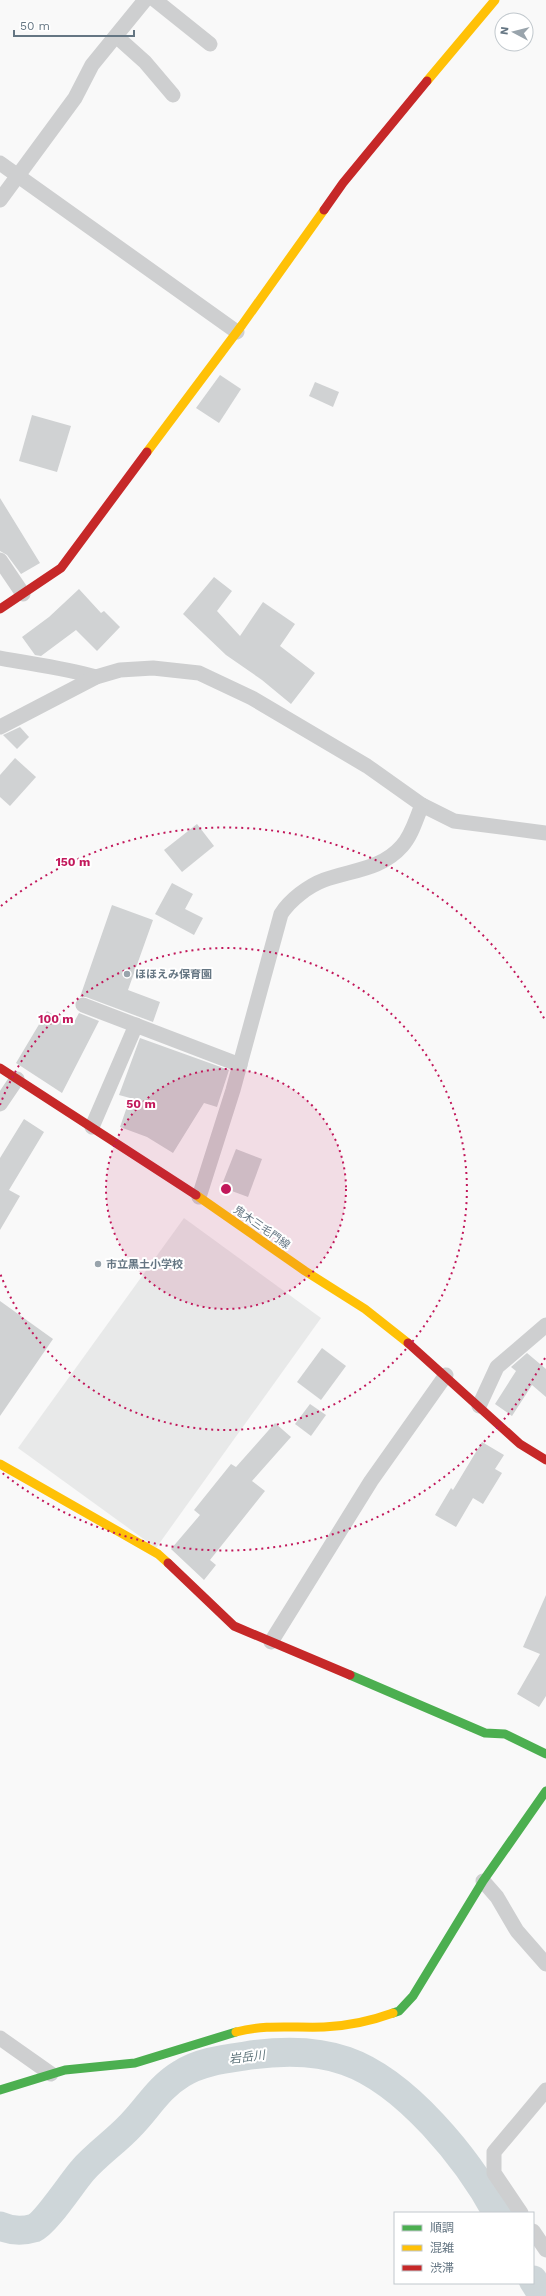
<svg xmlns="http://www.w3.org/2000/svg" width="546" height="2296" font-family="'Work Sans','Noto Sans JP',sans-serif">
  <rect width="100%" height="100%" fill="#f9f9f9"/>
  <polygon fill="#e8e9e9" points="184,1218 321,1318 156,1548 18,1448"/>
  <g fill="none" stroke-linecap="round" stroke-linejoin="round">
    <g stroke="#ced6d9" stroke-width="29">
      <path d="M0,2226C11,2231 21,2232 34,2228C46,2223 73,2181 83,2170C96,2155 116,2141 130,2126C147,2109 159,2087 181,2074C199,2062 224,2059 245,2056C277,2051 315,2050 346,2061C406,2082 468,2159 497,2213"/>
      <polyline points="533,2280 543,2296"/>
    </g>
  </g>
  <g fill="#d0d2d3">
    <polygon points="220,375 241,389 219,423 196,408"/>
    <polygon points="315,382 339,392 333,407 309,396"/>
    <polygon points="32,415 71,426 57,472 19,461"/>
    <polygon points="0,498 40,563 21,574 7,555 0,551"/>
    <polygon points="214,577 232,591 217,611 240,636 263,602 295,624 280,646 315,673 291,704 262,680 226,655 183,614"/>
    <polygon points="79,589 101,613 104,611 120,627 97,651 76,630 41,656 35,655 22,637 49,617"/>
    <polygon points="20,727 29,737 17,749 3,735"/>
    <polygon points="15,758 36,777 10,806 0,797 0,775"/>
    <polygon points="197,824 214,846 182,872 164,850"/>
    <polygon points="172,883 193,894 185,909 203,918 194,935 155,914"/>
    <polygon points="112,905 153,920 128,990 160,1002 153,1022 86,997 80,997"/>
    <polygon points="47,1011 72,1026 79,1013 99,1021 62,1093 16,1063"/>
    <polygon points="140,1038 229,1070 217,1107 204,1103 173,1153 147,1137 120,1127 130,1098 119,1095"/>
    <polygon points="24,1119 44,1132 9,1190 20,1196 0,1230 0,1158"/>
    <polygon points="236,1149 262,1159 248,1197 221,1187"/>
    <polygon points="0,1301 53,1339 0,1416"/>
    <polygon points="322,1348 346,1366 321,1400 297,1382"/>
    <polygon points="527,1353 546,1369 546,1397 532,1385 512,1416 495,1404 516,1371 511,1367"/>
    <polygon points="310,1404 326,1415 311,1436 295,1424"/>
    <polygon points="275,1423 291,1437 252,1481 265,1491 210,1560 216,1565 204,1580 171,1549 200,1515 194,1510 231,1464 236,1467"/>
    <polygon points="482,1442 504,1455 495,1469 502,1473 483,1504 473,1498 456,1527 435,1515 451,1488 453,1490"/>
    <polygon points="546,1595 546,1696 539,1707 517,1694 540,1654 523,1647"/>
  </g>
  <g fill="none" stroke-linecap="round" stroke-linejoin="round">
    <g stroke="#cecfd0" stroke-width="15">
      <polyline points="155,0 210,44"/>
      <polyline points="116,36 145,62 173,95"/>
      <polyline points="0,163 237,332"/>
      <polyline points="0,200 75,98 92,65 145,0"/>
      <polyline points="0,560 23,594"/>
      <path d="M0,658C32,664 65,668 96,677"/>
      <polyline points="0,727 96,677 120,670 153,668 199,673 252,698 367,766 422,805 454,821 546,833"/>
      <polyline points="83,1005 240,1065"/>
      <polyline points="0,1104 17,1079"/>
      <polyline points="92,1127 136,1025"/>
      <path d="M199,1197L233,1090L281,914C290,900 308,886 324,880C351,870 381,870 402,846C412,835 416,819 422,805"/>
      <polyline points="479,1406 497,1367 546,1325"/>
      <polyline points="271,1642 371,1481 446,1375"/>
      <polyline points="483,1881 497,1897 517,1931 546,1964"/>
      <polyline points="0,2038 51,2074"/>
      <polyline points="521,2213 494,2173 494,2152 546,2090"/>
      <polyline points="533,2231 546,2250"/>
    </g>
    <g stroke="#4caf50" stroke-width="9">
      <polyline points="350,1675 485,1733 505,1734 546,1754"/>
      <polyline points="393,2013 399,2011 413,1996 483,1881 546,1791"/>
      <polyline points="0,2090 65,2070 135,2063 236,2032"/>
    </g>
    <g stroke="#ffc107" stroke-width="9">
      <polyline points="427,81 495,0"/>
      <polyline points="147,452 242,325 324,210"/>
      <polyline points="196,1195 305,1271 365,1309 408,1343"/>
      <polyline points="0,1464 158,1554 168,1563"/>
      <path d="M236,2032C265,2024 294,2028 324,2027C347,2026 371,2021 393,2013"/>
    </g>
    <g stroke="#c62828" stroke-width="9">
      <polyline points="324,210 343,183 427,81"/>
      <polyline points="0,609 61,568 147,452"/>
      <polyline points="0,1068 196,1195"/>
      <polyline points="408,1343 520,1444 546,1460"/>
      <polyline points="168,1563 234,1626 350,1675"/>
    </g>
  </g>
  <circle cx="226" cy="1189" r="120" fill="#c2185b" fill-opacity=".12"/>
  <g fill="none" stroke="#c2185b" stroke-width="2" stroke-dasharray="2 4">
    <circle cx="226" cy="1189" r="120"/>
    <path d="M0 1105A241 241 0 1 1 0 1273"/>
    <path d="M545 1358A361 361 0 0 1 1 1472M1 906A361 361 0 0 1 545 1020"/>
  </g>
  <g fill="#99a4ac" stroke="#fff" stroke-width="1.5">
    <circle cx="127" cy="974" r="4"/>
    <circle cx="98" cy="1264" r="4"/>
  </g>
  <g text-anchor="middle" stroke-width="4" stroke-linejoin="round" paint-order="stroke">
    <g font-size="11" font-weight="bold" fill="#657683" stroke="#fff" text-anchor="start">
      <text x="135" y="978">ほほえみ保育園</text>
      <text x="106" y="1268">市立黒土小学校</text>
    </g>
    <g font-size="11" fill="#657683" stroke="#fff">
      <text transform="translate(262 1227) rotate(35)" y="4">鬼木三毛門線</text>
    </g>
    <g font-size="12" font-style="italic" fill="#60757c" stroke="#fff">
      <text transform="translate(247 2057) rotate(-7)" y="4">岩岳川</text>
    </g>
  </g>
  <circle cx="226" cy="1189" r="6" fill="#c2185b" stroke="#fff" stroke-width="2"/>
  <g font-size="12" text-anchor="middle" font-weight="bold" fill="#c2185b" stroke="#fff" stroke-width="4" stroke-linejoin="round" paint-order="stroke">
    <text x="73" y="866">150 m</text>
    <text x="56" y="1023">100 m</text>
    <text x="141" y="1108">50 m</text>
  </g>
  <rect x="394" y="2212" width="140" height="72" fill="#ffffff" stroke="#c1c8cd"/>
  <rect x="402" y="2225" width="20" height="6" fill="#4caf50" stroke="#c1c8cd"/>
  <text x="430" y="2232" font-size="12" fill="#657683">順調</text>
  <rect x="402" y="2245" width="20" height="6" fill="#ffc107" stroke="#c1c8cd"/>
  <text x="430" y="2252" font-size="12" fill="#657683">混雑</text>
  <rect x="402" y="2265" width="20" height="6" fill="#c62828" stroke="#c1c8cd"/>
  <text x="430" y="2272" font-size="12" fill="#657683">渋滞</text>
  <g transform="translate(514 32) rotate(277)"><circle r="19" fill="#ffffff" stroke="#c1c8cd"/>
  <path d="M0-3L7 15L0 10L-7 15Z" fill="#99a4ac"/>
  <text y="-6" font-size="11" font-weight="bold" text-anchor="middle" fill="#657683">N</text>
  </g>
  <path d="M14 30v6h120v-6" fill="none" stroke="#657683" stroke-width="2"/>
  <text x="20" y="30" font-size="12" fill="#657683" stroke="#ffffff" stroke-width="3" paint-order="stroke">50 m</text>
</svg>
